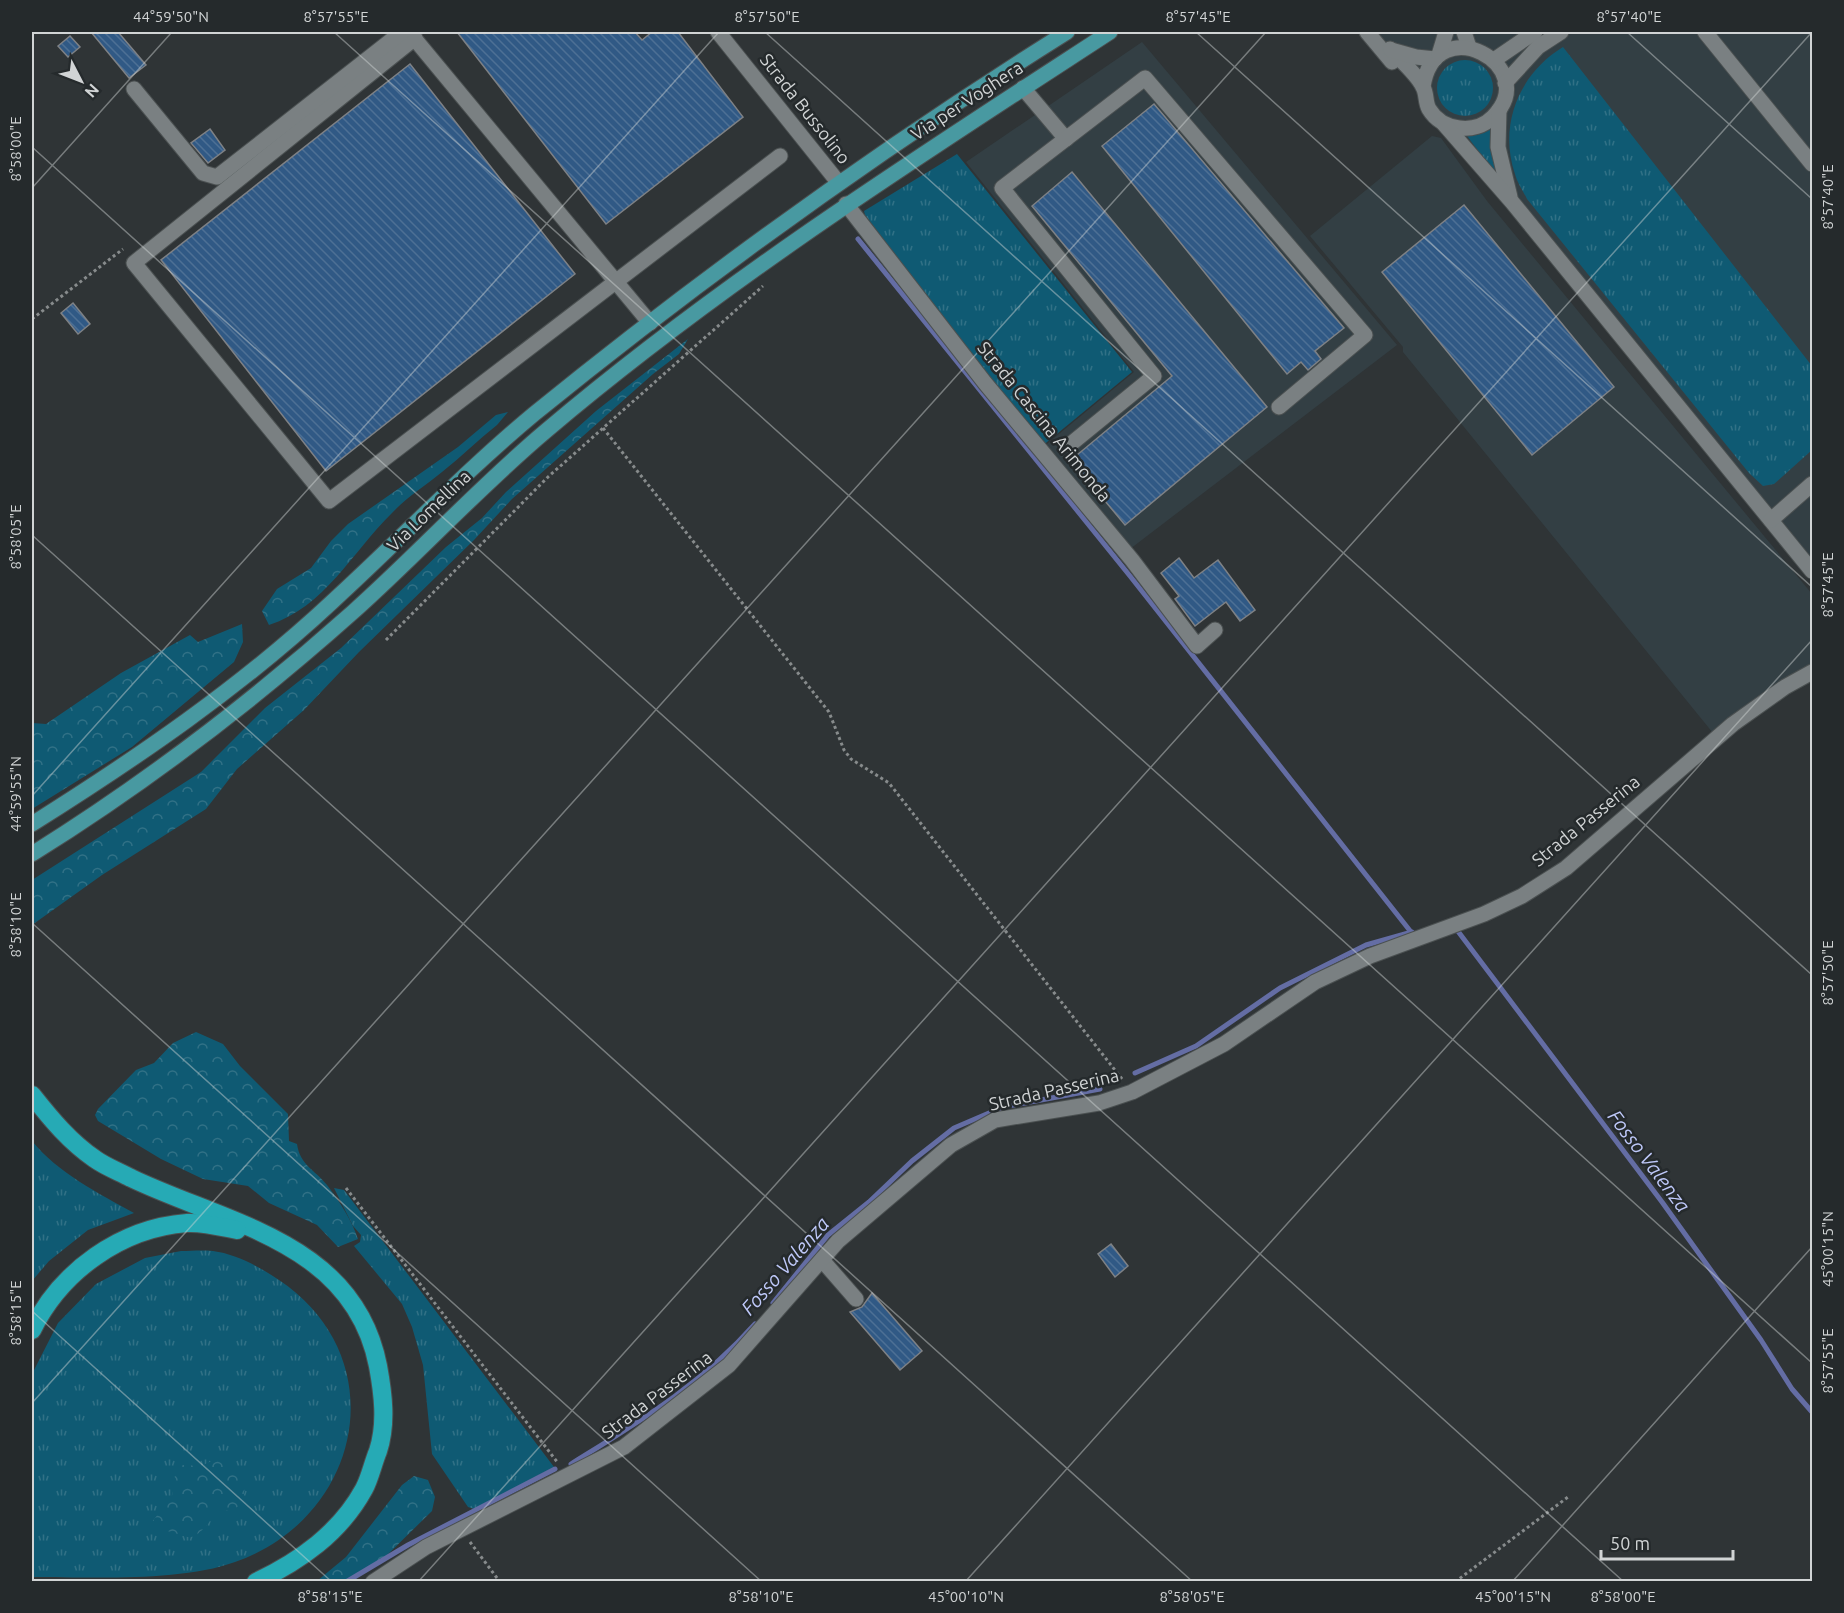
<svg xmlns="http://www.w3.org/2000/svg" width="1844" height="1613" font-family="Ubuntu,sans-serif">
  <defs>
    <pattern id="grass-tufts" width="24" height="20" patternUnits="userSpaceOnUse" patternTransform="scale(1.5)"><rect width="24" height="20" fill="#0f5a73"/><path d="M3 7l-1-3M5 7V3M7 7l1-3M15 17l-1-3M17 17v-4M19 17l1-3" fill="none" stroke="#317186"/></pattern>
    <pattern id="forest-crowns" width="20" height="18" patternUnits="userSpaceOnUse" patternTransform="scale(1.5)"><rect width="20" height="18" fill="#0f5a73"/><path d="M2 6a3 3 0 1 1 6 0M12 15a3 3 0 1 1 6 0" fill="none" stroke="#317186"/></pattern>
    <pattern id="building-back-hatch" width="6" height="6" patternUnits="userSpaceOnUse" patternTransform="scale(1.5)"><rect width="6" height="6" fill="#305985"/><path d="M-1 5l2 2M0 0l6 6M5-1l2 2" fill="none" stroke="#4d7095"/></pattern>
  </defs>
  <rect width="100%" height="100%" fill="#2f3436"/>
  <g fill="#333f44">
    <polygon points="1374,32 1812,32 1812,571"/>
    <polygon points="1142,42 1397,345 1130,549 1042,448 1134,372 966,162"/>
    <polygon points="1432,136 1441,138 1487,201 1812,594 1812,666 1713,733 1403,352 1403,347 1310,236"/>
  </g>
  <g fill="url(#grass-tufts)">
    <path d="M1563,47L1812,366V450L1774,484L1763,486L1749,473L1527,199C1523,191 1517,182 1515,174C1498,124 1520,73 1563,47Z"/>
    <circle cx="1465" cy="88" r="28"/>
    <polygon points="1491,125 1491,146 1498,178 1465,133"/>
    <polygon points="957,154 1132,372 1041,447 865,215 864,211"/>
    <path d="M32,1141C58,1173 98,1193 134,1213L88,1230L49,1261L32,1281Z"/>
    <polygon points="334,1188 344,1190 554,1467 474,1509 468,1507 432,1454 423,1365 412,1327 402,1304 354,1246 360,1242 361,1235 353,1226"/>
    <path d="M181,1251C191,1251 202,1250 213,1251C236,1254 260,1267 279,1280C395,1358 363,1517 235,1562C180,1582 91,1577 32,1577V1374L58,1323L96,1284L145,1258Z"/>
  </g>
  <g fill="url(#forest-crowns)">
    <polygon points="688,339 679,354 653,374 512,499 474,540 359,652 304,710 237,769 206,809 102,875 32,925 32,880 201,772 265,708 341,648 446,547 482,518 506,492 596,411"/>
    <path d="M508,412L497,425C478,440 461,457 442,472C425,486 407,497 392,513C352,552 325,607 269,625L262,611L277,589L311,568L331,541L348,524L458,447L496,415Z"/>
    <polygon points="242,624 243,642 234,662 132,747 32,809 32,723 46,724 121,673 190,635 198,642"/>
    <path d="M196,1032L223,1044L240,1066L288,1114L289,1141L297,1144C300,1165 314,1169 327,1185C339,1200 352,1221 358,1239L338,1247L317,1225L269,1203L248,1186L203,1179L161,1159L98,1121L95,1115L98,1109L136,1070L154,1063L173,1043Z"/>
    <path d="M220,1457L233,1459L235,1472L245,1481C244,1506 242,1509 217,1512C186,1553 193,1532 153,1529L152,1522L172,1496L176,1468L182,1465L201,1466Z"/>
    <polygon points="414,1476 428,1480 435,1497 432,1511 378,1564 351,1581 317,1581 346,1557 402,1485"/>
  </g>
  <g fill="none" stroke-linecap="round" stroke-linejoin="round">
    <g stroke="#646da4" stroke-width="5">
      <polyline points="858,239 1130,576 1411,932"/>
      <polyline points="1457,930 1662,1202 1761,1340 1792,1389 1812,1412"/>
      <polyline points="1135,1073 1196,1046 1280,988 1366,945 1412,932"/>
      <polyline points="773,1303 828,1235 869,1202 912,1161 954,1128 1003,1107 1100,1089"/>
      <path d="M571,1464C640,1421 701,1385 755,1324"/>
      <polyline points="346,1582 408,1545 555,1469"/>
    </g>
  </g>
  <g fill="url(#building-back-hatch)" stroke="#7e8185" stroke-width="1.5">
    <polygon points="91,32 118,32 146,65 129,78"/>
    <polygon points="457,32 635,32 642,40 652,32 678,32 743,117 606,224"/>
    <polygon points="70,36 80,47 68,57 58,46"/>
    <polygon points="410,64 575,274 326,471 161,260"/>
    <polygon points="1154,104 1344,328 1315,351 1321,359 1308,370 1301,362 1287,374 1102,146"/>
    <polygon points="210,129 225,150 208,163 191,143"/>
    <polygon points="1072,172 1267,407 1125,525 1071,460 1172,376 1032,206"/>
    <polygon points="1464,205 1614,387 1532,455 1382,272"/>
    <polygon points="73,303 90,324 78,334 61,313"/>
    <polygon points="1179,558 1194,578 1218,560 1255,610 1240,621 1226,602 1195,626 1175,599 1179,596 1161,573"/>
    <polygon points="1111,1244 1128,1266 1115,1277 1098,1254"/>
    <polygon points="872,1293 922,1351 900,1370 850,1312 862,1307"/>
  </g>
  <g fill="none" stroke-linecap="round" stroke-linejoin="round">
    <g stroke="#4b5051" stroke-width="17">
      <g id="minor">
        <polyline points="409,32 650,323"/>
        <polyline points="718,32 838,182"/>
        <polyline points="1367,32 1392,62"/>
        <polyline points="1464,32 1469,47"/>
        <polyline points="1705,32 1812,164"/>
        <polyline points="415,38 134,263 329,501 780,156"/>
        <path d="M1390,49C1400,60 1417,74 1423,87C1427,94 1425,102 1429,109C1442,131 1475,135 1493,117C1544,66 1435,7 1423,87"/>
        <polyline points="1391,50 1416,57 1435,59"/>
        <polyline points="1439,55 1446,32"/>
        <polyline points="1494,60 1535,32"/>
        <polyline points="1505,83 1538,47 1561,32"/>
        <polyline points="1023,88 1066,139"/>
        <polyline points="134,89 203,173 217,177 402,32"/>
        <polyline points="1499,110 1498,147 1510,197"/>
        <polyline points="1444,124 1512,202 1812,571"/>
        <polyline points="846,204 985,383 1132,560 1197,646 1215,630"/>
        <polyline points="1072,443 1154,376 1002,188 1145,78 1365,335 1279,407"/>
        <polyline points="1771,520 1812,484"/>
        <polyline points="822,1260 856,1299"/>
        <polyline points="373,1582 426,1547 624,1447 729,1365 838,1241 951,1145 995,1120 1099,1103 1132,1092 1224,1044 1315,982 1370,956 1484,914 1522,896 1566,868 1733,724 1785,687 1812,672"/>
      </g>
    </g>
    <g stroke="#4b5051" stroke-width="17">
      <g id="major">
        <path d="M32,824C137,758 241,687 332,602C400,540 463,473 534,414C704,276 882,148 1067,32"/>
        <path d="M32,854C146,783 252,702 353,612C419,553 479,487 547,430C723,281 918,157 1110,32"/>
      </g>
    </g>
    <g stroke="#4b5051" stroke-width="20">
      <g id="highway">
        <path d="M32,1095C51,1119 70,1142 95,1159C106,1167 120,1172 131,1178C227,1224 354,1242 378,1366C383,1393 387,1424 378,1451C373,1463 370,1478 364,1489C340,1533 300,1561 256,1582"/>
        <path d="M32,1330C61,1271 121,1228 187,1223C203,1222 222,1227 237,1230"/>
      </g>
    </g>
    <g stroke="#878b8c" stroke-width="3" stroke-dasharray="3 3" stroke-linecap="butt">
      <polyline points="32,319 123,249"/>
      <polyline points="603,428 829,712 844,750 851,759 889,783 1122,1079"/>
      <polyline points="386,640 548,477 763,286"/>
      <polyline points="346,1188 558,1463"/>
      <polyline points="470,1542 500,1582"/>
      <polyline points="1455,1582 1568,1497"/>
    </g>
    <use href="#minor" stroke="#7a8082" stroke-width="15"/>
    <use href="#major" stroke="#4899a1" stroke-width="15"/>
    <use href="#highway" stroke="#26aab5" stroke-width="18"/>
  </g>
  <path fill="none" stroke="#d1d4d5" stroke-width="1.5" stroke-opacity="0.45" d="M334,32L1812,1363M765,32L1812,975M1196,32L1812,587M1627,32L1812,199M32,147L1624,1582M32,188L172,32M32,535L1193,1582M32,796L719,32M32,923L762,1582M32,1311L332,1582M32,1403L1266,32M418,1582L1812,32M965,1582L1812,640M1512,1582L1812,1247"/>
  <g text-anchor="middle" stroke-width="5" stroke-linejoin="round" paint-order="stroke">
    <g font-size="18" fill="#d1d4d5" stroke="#252a2c">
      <text transform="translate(967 101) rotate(-33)" y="6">Via per Voghera</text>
      <text transform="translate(805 109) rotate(52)" y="6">Strada Bussolino</text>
      <text transform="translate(1044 422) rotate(51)" y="6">Strada Cascina Arimonda</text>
      <text transform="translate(429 511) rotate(-44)" y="6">Via Lomellina</text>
      <text transform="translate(1586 821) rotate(-39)" y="6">Strada Passerina</text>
      <text transform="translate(1054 1090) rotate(-13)" y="6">Strada Passerina</text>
      <text transform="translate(657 1395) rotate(-37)" y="6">Strada Passerina</text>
    </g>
    <g font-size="20" font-style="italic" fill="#bfc9fa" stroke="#252a2c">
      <text transform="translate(1649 1161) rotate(53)" y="7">Fosso Valenza</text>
      <text transform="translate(785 1266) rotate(-49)" y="7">Fosso Valenza</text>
    </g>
  </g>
  <rect width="1844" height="1613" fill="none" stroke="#252a2c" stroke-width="66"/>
  <g transform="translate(81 81) rotate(132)" stroke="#252a2c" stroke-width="4.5" paint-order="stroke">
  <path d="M0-4.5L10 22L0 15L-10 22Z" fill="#d1d4d5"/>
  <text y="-9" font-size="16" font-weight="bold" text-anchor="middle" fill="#d1d4d5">N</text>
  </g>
  <path d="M1601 1550v9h132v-9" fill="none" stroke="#d1d4d5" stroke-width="3"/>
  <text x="1610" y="1550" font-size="18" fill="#d1d4d5" stroke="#252a2c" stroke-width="4.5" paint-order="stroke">50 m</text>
  <rect x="33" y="33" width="1778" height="1547" fill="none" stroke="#d1d4d5" stroke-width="2"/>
  <g font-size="15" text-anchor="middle" fill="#d1d4d5">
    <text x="171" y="22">44°59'50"N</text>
    <text x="336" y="22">8°57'55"E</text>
    <text x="767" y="22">8°57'50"E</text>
    <text x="1198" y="22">8°57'45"E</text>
    <text x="1629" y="22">8°57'40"E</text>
    <text transform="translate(16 149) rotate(-90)" y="5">8°58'00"E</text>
    <text transform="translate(1828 197) rotate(-90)" y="5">8°57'40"E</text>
    <text transform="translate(16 537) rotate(-90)" y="5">8°58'05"E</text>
    <text transform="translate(1828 585) rotate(-90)" y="5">8°57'45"E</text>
    <text transform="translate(16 794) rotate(-90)" y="5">44°59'55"N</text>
    <text transform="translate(16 925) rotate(-90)" y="5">8°58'10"E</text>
    <text transform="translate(1828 973) rotate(-90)" y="5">8°57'50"E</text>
    <text transform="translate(1828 1249) rotate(-90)" y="5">45°00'15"N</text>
    <text transform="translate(16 1313) rotate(-90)" y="5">8°58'15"E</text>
    <text transform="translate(1828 1361) rotate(-90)" y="5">8°57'55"E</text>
    <text x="330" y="1602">8°58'15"E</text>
    <text x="761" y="1602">8°58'10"E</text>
    <text x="966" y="1602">45°00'10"N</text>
    <text x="1192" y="1602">8°58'05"E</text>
    <text x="1513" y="1602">45°00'15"N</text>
    <text x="1623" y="1602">8°58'00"E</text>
  </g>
</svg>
